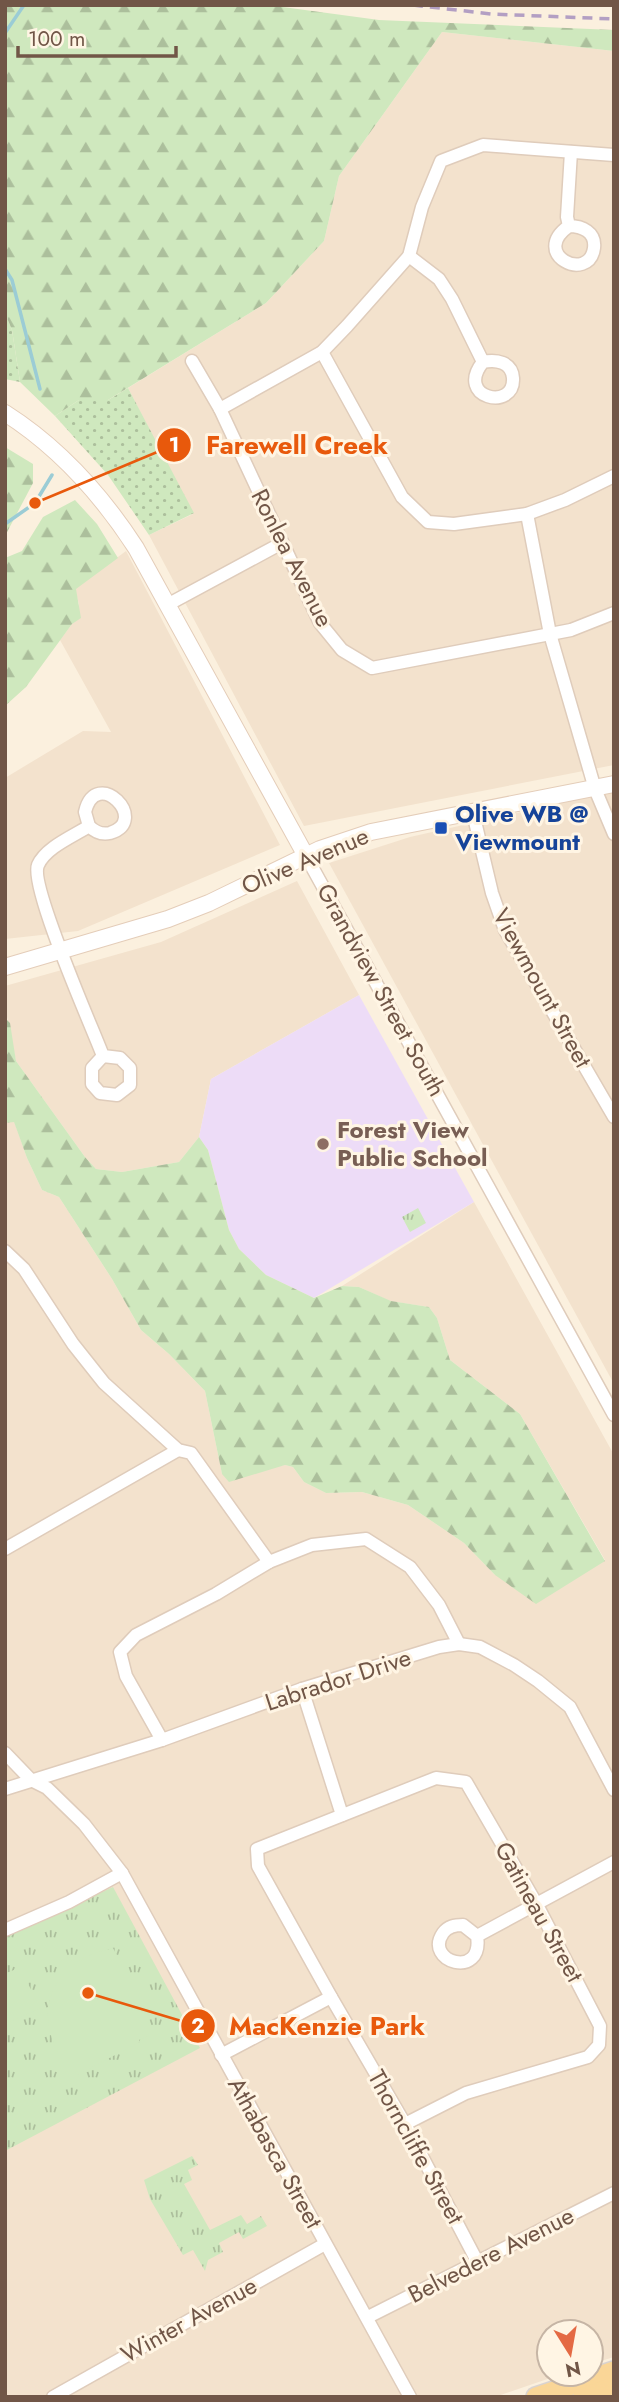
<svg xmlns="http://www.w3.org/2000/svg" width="619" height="2402" font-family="Jost,sans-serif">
  <defs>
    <pattern id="grass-dots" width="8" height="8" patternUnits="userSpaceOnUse" patternTransform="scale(1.75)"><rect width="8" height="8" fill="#cfe8be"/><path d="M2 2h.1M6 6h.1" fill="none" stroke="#acbf9c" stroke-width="1.8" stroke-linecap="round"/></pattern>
    <pattern id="forest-firs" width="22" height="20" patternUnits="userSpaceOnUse" patternTransform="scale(1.75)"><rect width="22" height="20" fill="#cfe8be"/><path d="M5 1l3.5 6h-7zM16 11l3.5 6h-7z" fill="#acbf9c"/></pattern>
    <pattern id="park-tufts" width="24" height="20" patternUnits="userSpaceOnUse" patternTransform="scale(1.75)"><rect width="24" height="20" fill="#cfe8be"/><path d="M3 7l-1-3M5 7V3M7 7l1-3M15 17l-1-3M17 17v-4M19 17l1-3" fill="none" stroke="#acbf9c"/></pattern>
  </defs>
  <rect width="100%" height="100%" fill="#fbf0de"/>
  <g fill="#f3e2cd">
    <polygon points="442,32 614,51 614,765 304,826 149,535 193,514 128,388 266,303 324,241 339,176"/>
    <polygon points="126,551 280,845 78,931 5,939 5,778 83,731 111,732 60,640 72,624 79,604 75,589"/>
    <polygon points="614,791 614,1384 329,863 410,837"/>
    <polygon points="297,881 359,995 211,1079 199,1137 179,1162 122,1172 96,1169 85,1157 16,1061 5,1007 5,986 161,942"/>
    <polygon points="14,1121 27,1158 42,1190 59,1197 112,1279 141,1330 169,1354 205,1391 222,1474 285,1465 293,1467 304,1482 326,1493 362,1492 408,1505 464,1543 495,1575 605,1560 520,1414 450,1360 437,1318 429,1307 390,1301 359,1287 342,1286 474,1202 614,1455 614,2357 591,2364 591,2332 549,2332 549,2374 562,2374 495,2397 5,2397 5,1123"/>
  </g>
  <polygon fill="#eddcf7" points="359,995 474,1202 314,1298 266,1275 239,1249 229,1230 208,1150 199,1137 211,1079"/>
  <g fill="url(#grass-dots)">
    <polygon points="5,313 12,330 20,382 5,379"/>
    <polygon points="128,388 194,513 149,535 108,475 55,416 79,400 108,400"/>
  </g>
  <g fill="url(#forest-firs)">
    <polygon points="5,5 268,5 379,20 614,30 614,51 442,32 339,176 324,241 266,303 108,400 79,400 55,416 20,382 12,330 5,313"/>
    <polygon points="5,447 33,464 33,483 5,536"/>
    <polygon points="75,500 97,524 118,558 76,589 81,618 72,624 26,687 5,706 5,558 22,551 43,517"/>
    <polygon points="5,1018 10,1023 16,1061 85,1157 96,1169 122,1172 179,1162 199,1137 208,1150 229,1230 239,1249 266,1275 314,1298 342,1286 359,1287 391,1301 429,1307 437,1318 450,1360 520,1414 605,1561 536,1604 495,1575 464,1543 408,1505 362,1492 326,1493 304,1482 293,1467 285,1465 229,1482 222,1474 205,1391 169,1354 141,1330 112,1279 59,1197 42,1190 27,1158 14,1122 5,1123"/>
  </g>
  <g fill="url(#park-tufts)">
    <polygon points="418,1208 426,1223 410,1232 402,1217"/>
    <polygon points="113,1887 200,2048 5,2151 5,1937"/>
    <polygon points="192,2156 198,2165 188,2170 192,2180 184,2184 210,2230 241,2215 247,2224 261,2216 267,2226 243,2239 239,2232 219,2243 223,2252 208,2260 205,2271 193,2250 183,2255 150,2199 144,2180"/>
  </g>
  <g fill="#cfe8be">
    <path d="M113,1948L149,2016L146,2019L152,2030L150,2035L139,2040L140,2042L75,2076C45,2044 34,1997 73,1965C85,1955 99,1952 113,1948Z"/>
    <polygon points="20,1967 40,2008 5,2024 5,1974"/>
  </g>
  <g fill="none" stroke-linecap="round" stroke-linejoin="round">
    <g stroke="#9bccd5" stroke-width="3.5">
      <polyline points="5,33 24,5"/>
      <polyline points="5,269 12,280 40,389"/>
      <polyline points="5,524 35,503 52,475"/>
    </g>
    <g stroke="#dfccbb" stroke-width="15">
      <g id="street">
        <path d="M569,226C529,254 589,284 594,248C596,232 582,226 569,226L567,217L571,152"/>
        <path d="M409,256L439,279L452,299L483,362C454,398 515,412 513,378C512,362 496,359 483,362"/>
        <polyline points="322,352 402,497 428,522 454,524 527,514 565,500 614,476"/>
        <polyline points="192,361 220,409 320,623 342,650 372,668 571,630 614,613"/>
        <polyline points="220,409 322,352 347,326 409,256 422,207 441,161 483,145 614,155"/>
        <polyline points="527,514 550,634 595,789 614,834"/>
        <polyline points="167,605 282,543"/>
        <polyline points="473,813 492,893 505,930 614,1117"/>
        <path d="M89,826L85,812C96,765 151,821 110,833C101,835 95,832 89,826C74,836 46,847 38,865C29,885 92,1027 103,1056L120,1058L130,1068V1085L117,1095L100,1093L92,1084V1068L103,1056"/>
        <polyline points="306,856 614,1415"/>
        <polyline points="5,1251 24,1269 73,1344 104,1383 178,1450 191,1453 269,1562"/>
        <polyline points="5,1549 178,1450"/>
        <polyline points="302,1689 342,1815"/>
        <polyline points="162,1740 126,1676 120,1652 136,1635 216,1594 269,1562 312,1545 366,1539 410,1567 439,1605 459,1644"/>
        <polyline points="5,1753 31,1780 47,1788 84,1824 122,1873 410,2397"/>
        <polyline points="5,1789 162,1740 302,1689 439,1647 459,1644 480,1647 514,1665 538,1681 570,1707 614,1790"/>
        <polyline points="5,1930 69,1902 122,1873"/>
        <path d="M477,1936L463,1925C455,1925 448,1926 443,1933C423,1962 484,1980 477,1936L614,1862"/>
        <polyline points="221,2055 331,1997"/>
        <polyline points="405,2124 466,2093 588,2057 599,2045 600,2026 536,1903 466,1782 436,1778 257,1849 258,1866 331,1997 405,2124 477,2261"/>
        <polyline points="368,2317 614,2193"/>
        <polyline points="53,2397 325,2244"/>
      </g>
    </g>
    <g stroke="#e4cdb9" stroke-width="18">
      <g id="secondary">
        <path d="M5,413C60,448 101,494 136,548L306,856"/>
        <polyline points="5,967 168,919 209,903 320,849 371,832 614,784"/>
      </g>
    </g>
    <g stroke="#dad3cf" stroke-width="22">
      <g id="primary">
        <polyline points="536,2397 614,2371"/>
        <polyline points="583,2397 614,2387"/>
      </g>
    </g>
    <use href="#street" stroke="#fff" stroke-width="12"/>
    <use href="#secondary" stroke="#fff" stroke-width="16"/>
    <use href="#primary" stroke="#fad697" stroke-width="19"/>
    <polyline stroke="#b39fc3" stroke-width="3.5" stroke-dasharray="10 7" stroke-linecap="butt" points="413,5 491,14 614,19"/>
  </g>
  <rect fill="#1a4fb4" stroke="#fff5e4" stroke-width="2.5" x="434" y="821" width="14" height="14" rx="3.5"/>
  <circle fill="#8d6e63" stroke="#fff5e4" stroke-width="2.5" cx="323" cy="1144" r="7"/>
  <g text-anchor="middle" stroke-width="6" stroke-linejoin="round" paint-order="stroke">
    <g font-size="24" fill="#715647" stroke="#fff5e4">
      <text transform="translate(292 558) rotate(63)" y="8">Ronlea Avenue</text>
      <text transform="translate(305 861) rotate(-23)" y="8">Olive Avenue</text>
      <text transform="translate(542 988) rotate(61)" y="8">Viewmount Street</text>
      <text transform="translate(381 990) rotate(61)" y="8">Grandview Street South</text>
      <text transform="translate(338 1680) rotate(-18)" y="8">Labrador Drive</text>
      <text transform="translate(539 1912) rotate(61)" y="8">Gatineau Street</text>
      <text transform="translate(416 2147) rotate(61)" y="8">Thorncliffe Street</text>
      <text transform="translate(275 2153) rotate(61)" y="8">Athabasca Street</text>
      <text transform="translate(491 2255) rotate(-27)" y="8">Belvedere Avenue</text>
      <text transform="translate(189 2320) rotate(-29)" y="8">Winter Avenue</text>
    </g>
    <g font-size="24" font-weight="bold" fill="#164399" stroke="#fff5e4" text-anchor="start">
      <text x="455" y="822">Olive WB @<tspan x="455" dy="28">Viewmount</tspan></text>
    </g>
    <g font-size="24" font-weight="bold" fill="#785e54" stroke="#fff5e4" text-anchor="start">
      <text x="337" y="1138">Forest View<tspan x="337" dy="28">Public School</tspan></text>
    </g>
  </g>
  <path fill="none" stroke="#e8590c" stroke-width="2.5" d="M35 503L174 445M88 1993L198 2026"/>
  <g fill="#e8590c" stroke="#fff5e4" stroke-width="2.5">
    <circle cx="35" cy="503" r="7"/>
    <circle cx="88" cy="1993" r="7"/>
    <circle cx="174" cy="445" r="18"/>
    <circle cx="198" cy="2026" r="18"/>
  </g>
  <g font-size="21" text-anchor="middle" font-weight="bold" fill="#fff">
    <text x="174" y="452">1</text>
    <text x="198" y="2033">2</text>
  </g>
  <g font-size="26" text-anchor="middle" font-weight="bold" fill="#e8590c" stroke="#fff5e4" stroke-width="6" stroke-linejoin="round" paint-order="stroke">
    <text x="297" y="454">Farewell Creek</text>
    <text x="327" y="2035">MacKenzie Park</text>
  </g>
  <rect width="619" height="2402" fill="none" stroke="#715647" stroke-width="14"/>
  <g transform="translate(570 2353) rotate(169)"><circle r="33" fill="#fff5e4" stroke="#c6b5a5" stroke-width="2"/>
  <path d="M0-5L12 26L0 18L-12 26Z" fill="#e46a44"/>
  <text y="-10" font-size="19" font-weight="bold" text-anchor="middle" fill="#715647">N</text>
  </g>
  <path d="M18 46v10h158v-10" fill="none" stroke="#715647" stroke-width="3.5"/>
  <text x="28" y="46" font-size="21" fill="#715647" stroke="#fff5e4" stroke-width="5" paint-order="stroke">100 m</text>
</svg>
